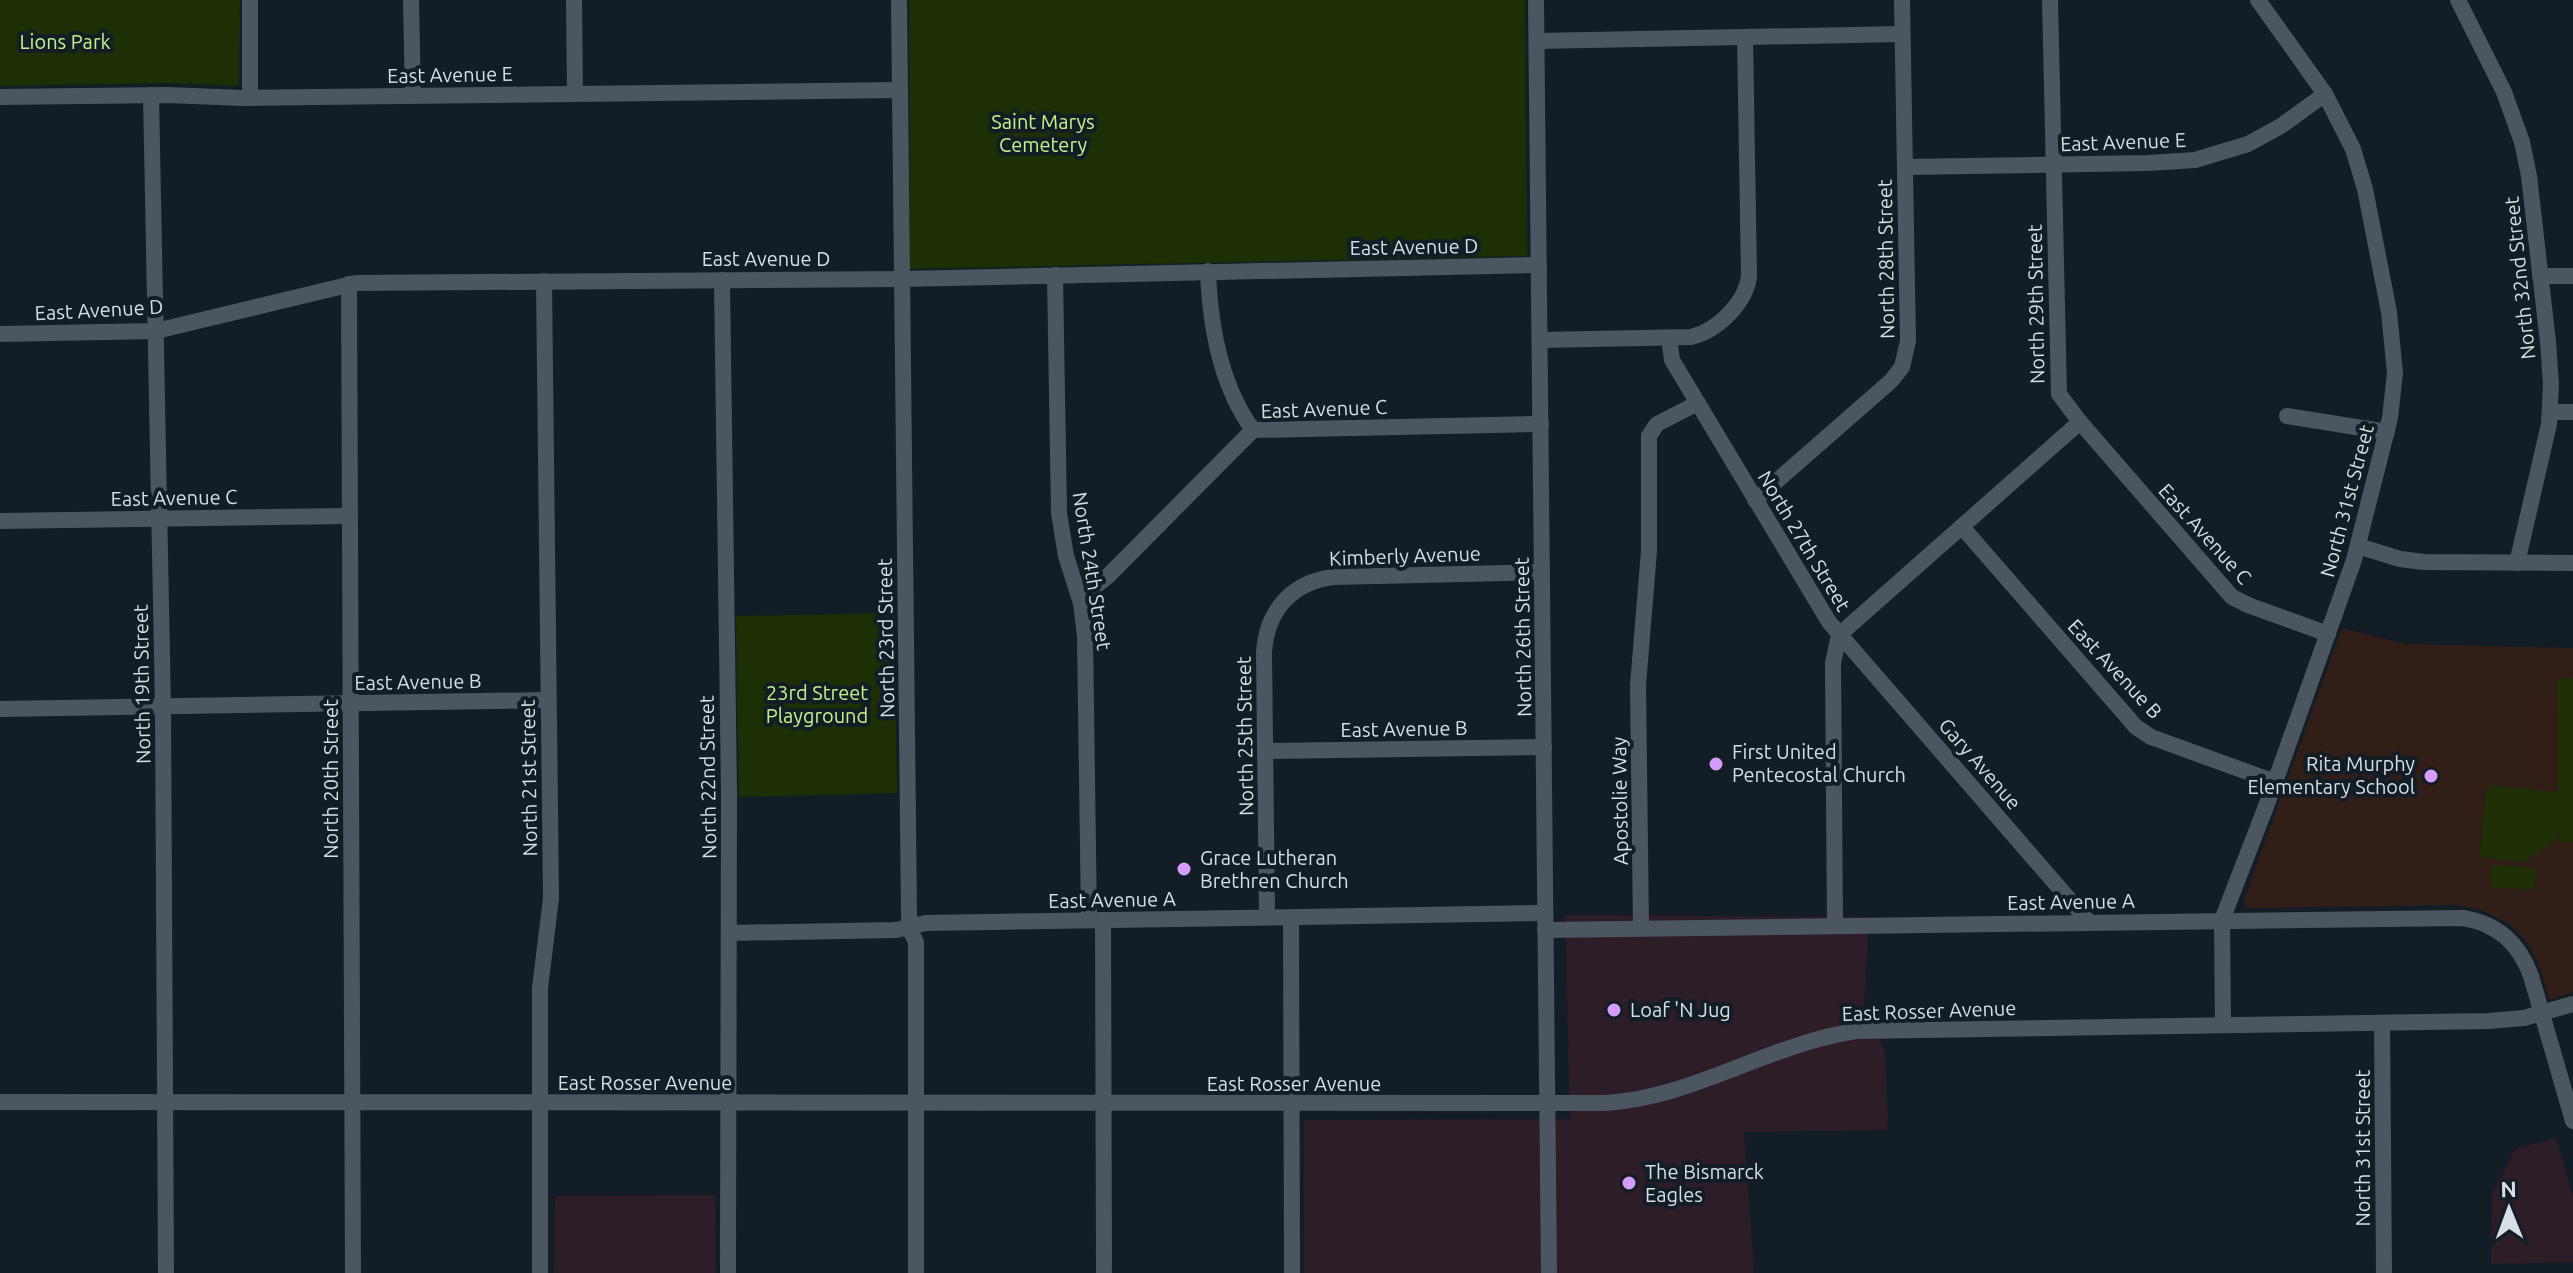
<svg xmlns="http://www.w3.org/2000/svg" width="2573" height="1273" font-family="Ubuntu,sans-serif">
  <rect width="100%" height="100%" fill="#131d26"/>
  <g fill="#2d1d27">
    <polygon points="1565,915 1869,917 1864,1009 1885,1051 1888,1130 1744,1132 1754,1273 1304,1273 1304,1120 1570,1119"/>
    <polygon points="2556,1138 2573,1196 2573,1262 2491,1264 2492,1194 2515,1149"/>
    <polygon points="715,1195 716,1273 554,1273 555,1196"/>
  </g>
  <polygon fill="#301e17" points="2342,628 2405,644 2573,648 2573,992 2550,1000 2537,959 2524,939 2508,923 2479,909 2455,905 2248,908 2243,903"/>
  <g fill="#1e2e05">
    <polygon points="0,0 240,0 239,86 170,83 0,86"/>
    <polygon points="909,0 1525,0 1527,256 910,269"/>
    <polygon points="894,613 897,793 739,797 736,616"/>
    <polygon points="2573,678 2573,842 2559,842 2558,828 2556,840 2524,862 2479,857 2487,785 2558,792 2557,679"/>
    <polygon points="2491,865 2537,868 2535,890 2490,887"/>
  </g>
  <g fill="none" stroke-linecap="round" stroke-linejoin="round">
    <g stroke="#4b5661" stroke-width="16">
      <polyline points="250,0 250,98"/>
      <polyline points="411,0 413,96"/>
      <polyline points="574,0 575,93"/>
      <polyline points="899,0 909,914 909,928 916,942 916,1273"/>
      <polyline points="1536,0 1549,1273"/>
      <polyline points="2050,0 2059,394 2080,422 2232,597 2248,605 2328,634"/>
      <polyline points="2458,0 2504,92 2522,142 2529,176 2548,342 2551,384 2549,424 2517,563"/>
      <polyline points="1537,41 1902,34"/>
      <polyline points="151,95 163,706 166,1273"/>
      <polyline points="0,97 168,95 242,98 900,90"/>
      <polyline points="1905,167 2148,163 2195,160 2248,144 2281,126 2325,94"/>
      <path d="M1208,271C1210,326 1220,385 1253,430"/>
      <polyline points="1055,275 1059,513 1066,556 1081,603 1085,636 1089,920"/>
      <polyline points="2540,276 2573,276"/>
      <polyline points="722,280 729,794 728,1273"/>
      <polyline points="349,284 353,1273"/>
      <polyline points="0,334 156,331 356,283 902,279 1539,265"/>
      <polyline points="1669,338 1672,360 1829,622 2088,921"/>
      <path d="M1540,340L1691,337C1717,331 1746,303 1749,276L1745,37"/>
      <polyline points="2550,412 2573,412"/>
      <polyline points="2287,416 2387,432"/>
      <polyline points="1755,500 1891,381 1902,367 1908,341 1902,0"/>
      <polyline points="0,521 349,516"/>
      <polyline points="1963,528 2136,727 2151,737 2275,782"/>
      <polyline points="2358,546 2400,559 2424,562 2573,563"/>
      <polyline points="1078,593 1093,588 1107,577 1253,430 1541,424"/>
      <polyline points="0,709 548,700"/>
      <polyline points="1265,751 1544,747"/>
      <path d="M1267,917L1264,652C1267,610 1292,582 1334,577L1542,572"/>
      <polyline points="1291,917 1292,1273"/>
      <polyline points="1103,920 1104,1273"/>
      <polyline points="1835,925 1833,663 1839,635 2080,422"/>
      <polyline points="1641,928 1638,685 1649,551 1649,436 1657,424 1698,403"/>
      <path d="M1545,930L2463,918C2498,924 2519,943 2531,976L2573,1121"/>
      <polyline points="729,933 896,930 926,923 1544,913"/>
      <polyline points="2382,1023 2384,1273"/>
      <polyline points="2223,1025 2222,920 2270,796 2354,560 2390,418 2395,373 2389,312 2365,189 2353,149 2325,94 2258,0"/>
      <path d="M0,1102L1606,1103C1695,1097 1769,1044 1856,1031L2489,1021L2524,1018L2573,1004"/>
      <polyline points="540,1273 540,988 551,898 544,281"/>
    </g>
  </g>
  <g fill="#d59cfb" stroke="#131d26" stroke-width="3">
    <circle cx="1716" cy="764" r="8"/>
    <circle cx="2431" cy="776" r="8"/>
    <circle cx="1184" cy="869" r="8"/>
    <circle cx="1614" cy="1010" r="8"/>
    <circle cx="1629" cy="1183" r="8"/>
  </g>
  <g text-anchor="middle" stroke-width="8" stroke-linejoin="round" paint-order="stroke">
    <g font-size="20" fill="#c5f389" stroke="#131d26">
      <text x="65" y="49">Lions Park</text>
      <text x="1043" y="129">Saint Marys<tspan x="1043" dy="23">Cemetery</tspan></text>
      <text x="817" y="700">23rd Street<tspan x="817" dy="23">Playground</tspan></text>
    </g>
    <g font-size="20" fill="#d7dee4" stroke="#131d26">
      <text transform="translate(450 75) rotate(-1)" y="7">East Avenue E</text>
      <text transform="translate(2123 142) rotate(-2)" y="7">East Avenue E</text>
      <text transform="translate(1414 247) rotate(-1)" y="7">East Avenue D</text>
      <text x="766" y="266">East Avenue D</text>
      <text transform="translate(1886 259) rotate(-91)" y="7">North 28th Street</text>
      <text transform="translate(2520 278) rotate(-96)" y="7">North 32nd Street</text>
      <text transform="translate(2036 304) rotate(-91)" y="7">North 29th Street</text>
      <text transform="translate(99 310) rotate(-3)" y="7">East Avenue D</text>
      <text transform="translate(1324 409) rotate(-2)" y="7">East Avenue C</text>
      <text transform="translate(174 498) rotate(-1)" y="7">East Avenue C</text>
      <text transform="translate(2347 501) rotate(-75)" y="7">North 31st Street</text>
      <text transform="translate(2205 534) rotate(48)" y="7">East Avenue C</text>
      <text transform="translate(1804 541) rotate(59)" y="7">North 27th Street</text>
      <text transform="translate(1405 556) rotate(-2)" y="7">Kimberly Avenue</text>
      <text transform="translate(1092 571) rotate(81)" y="7">North 24th Street</text>
      <text transform="translate(1523 637) rotate(-91)" y="7">North 26th Street</text>
      <text transform="translate(886 638) rotate(-91)" y="7">North 23rd Street</text>
      <text transform="translate(2115 669) rotate(47)" y="7">East Avenue B</text>
      <text transform="translate(418 682) rotate(-1)" y="7">East Avenue B</text>
      <text transform="translate(142 684) rotate(-91)" y="7">North 19th Street</text>
      <text transform="translate(1404 729) rotate(-1)" y="7">East Avenue B</text>
      <text transform="translate(1245 736) rotate(-91)" y="7">North 25th Street</text>
      <text transform="translate(1980 764) rotate(49)" y="7">Gary Avenue</text>
      <text transform="translate(708 777) rotate(-91)" y="7">North 22nd Street</text>
      <text transform="translate(529 778) rotate(-91)" y="7">North 21st Street</text>
      <text transform="translate(331 779) rotate(-90)" y="7">North 20th Street</text>
      <text transform="translate(1620 801) rotate(-91)" y="7">Apostolie Way</text>
      <text transform="translate(1112 900) rotate(-1)" y="7">East Avenue A</text>
      <text transform="translate(2071 902) rotate(-1)" y="7">East Avenue A</text>
      <text transform="translate(1929 1011) rotate(-2)" y="7">East Rosser Avenue</text>
      <text x="645" y="1090">East Rosser Avenue</text>
      <text x="1294" y="1091">East Rosser Avenue</text>
      <text transform="translate(2363 1148) rotate(-90)" y="7">North 31st Street</text>
    </g>
    <g font-size="20" fill="#d7dee4" stroke="#131d26" text-anchor="start">
      <text x="1732" y="759">First United<tspan x="1732" dy="23">Pentecostal Church</tspan></text>
      <text x="2415" y="771" text-anchor="end">Rita Murphy<tspan x="2415" dy="23">Elementary School</tspan></text>
      <text x="1200" y="865">Grace Lutheran<tspan x="1200" dy="23">Brethren Church</tspan></text>
      <text x="1630" y="1017">Loaf 'N Jug</text>
      <text x="1645" y="1179">The Bismarck<tspan x="1645" dy="23">Eagles</tspan></text>
    </g>
  </g>
  <g transform="translate(2509 1209) rotate(359)" stroke="#131d26" stroke-width="6" paint-order="stroke">
  <path d="M0-6L14 30L0 20L-14 30Z" fill="#d7dee4"/>
  <text y="-12" font-size="22" font-weight="bold" text-anchor="middle" fill="#d7dee4">N</text>
  </g>
</svg>
